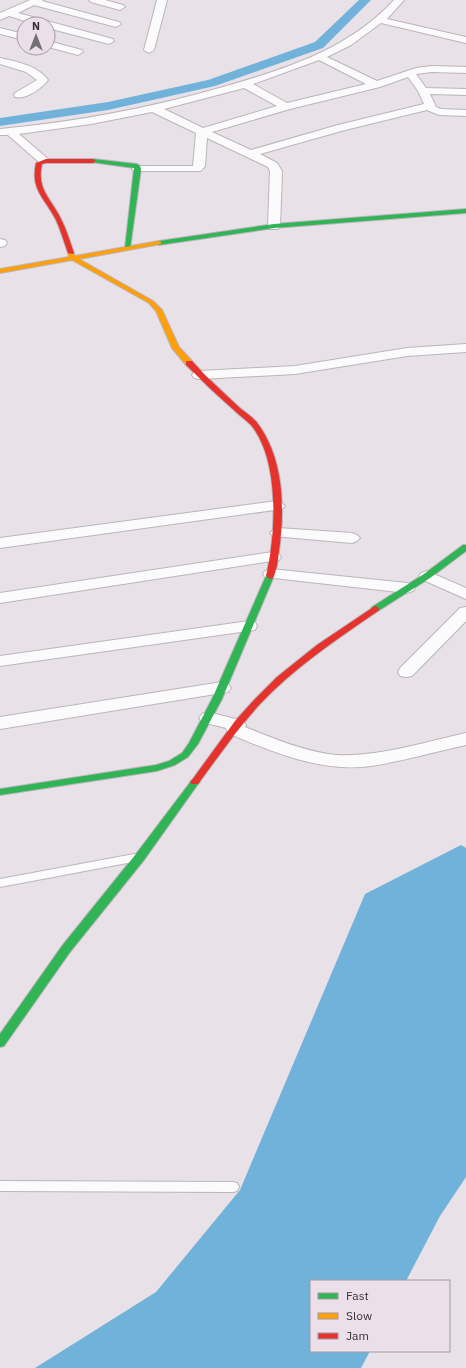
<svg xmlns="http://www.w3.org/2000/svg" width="466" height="1368" font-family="'IBM Plex Sans',sans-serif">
  <rect width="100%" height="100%" fill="#e8e2e8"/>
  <polygon fill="#71b2da" points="461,845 466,848 466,1177 440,1216 406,1281 311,1281 311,1351 370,1351 361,1368 35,1368 156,1292 240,1190 365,894"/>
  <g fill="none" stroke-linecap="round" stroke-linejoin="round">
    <polygon fill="#71b2da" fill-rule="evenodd" points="359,0 371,0 323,48 215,86 108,110 0,126 0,118 108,102 208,80 315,42"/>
    <g stroke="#bab5ba" stroke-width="2">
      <g id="lane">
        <polygon points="134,854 138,855 139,858 138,861 0,887 0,879"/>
        <polygon points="0,1181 233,1182 237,1183 239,1187 237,1191 233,1192 0,1191"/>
      </g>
    </g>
    <g stroke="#bab5ba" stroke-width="2">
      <g id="street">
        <polygon points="30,0 43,0 42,1 119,22 121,24 116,27 34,5 18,13 113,39 114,41 109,44 48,28 48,24 35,24 9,16 0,20 0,13"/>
        <polygon points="89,0 105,0 123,5 125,7 120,10 91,2"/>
        <polygon points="157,0 167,0 154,50 149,53 144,50"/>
        <path d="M394,0H404L387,19L466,37V43L381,23L351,45L327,57L377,81L416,68L432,66L466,67V73L432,72L416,74L426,88L466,89V95L430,94L436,107L441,109L466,110V116L439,115L427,110L345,130L260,154L277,163L282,171L280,226L278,229H270L268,226L270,171L268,167L207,138L205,166L201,171H134L132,169L134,167L138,166H193L196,133L152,112L91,124L19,134L48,159L50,161L48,163H40L8,135H0V129C76,122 150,108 223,87C286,69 349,49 394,0ZM319,60L366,84L287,103L253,84ZM408,77L418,91L424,104L338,125L251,150L212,132L290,109L380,87ZM244,88L277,106L203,128L164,109Z"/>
        <polygon points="0,28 24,34 24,40 0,34"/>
        <polygon points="48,41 82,50 83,52 78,55 48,47"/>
        <path d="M0,58C17,62 37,65 48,80C42,88 26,100 15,97L14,95L15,93L37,80L26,72L0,64Z"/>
        <polygon points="0,239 5,240 7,243 5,246 0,247"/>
        <polygon points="466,344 466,352 407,356 295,374 199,379 194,378 192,375 194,372 199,371 295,366 407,348"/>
        <polygon points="277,501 282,503 285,506 282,509 0,548 0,538"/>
        <polygon points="278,528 352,533 357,535 360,538 357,541 352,543 273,536 270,533 273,530"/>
        <polygon points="273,552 279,554 281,557 279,560 0,603 0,593"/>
        <polygon points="271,569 407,583 413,585 415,588 413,591 407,593 265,577 263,574 265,571"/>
        <polygon points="427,571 466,588 466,599 421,579 419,576 421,573"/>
        <polygon points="466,607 466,621 412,676 406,677 400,676 398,672 400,668 460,608"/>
        <polygon points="249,621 255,622 257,626 255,630 0,666 0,656"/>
        <polygon points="222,682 228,684 231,688 228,692 0,729 0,717"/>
        <path d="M208,712L243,721L246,725L245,727C272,738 299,749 328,754C370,760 424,742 466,733V745C435,752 403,761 371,766C323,773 271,752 228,733L226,728L202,722L199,718L202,714Z"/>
      </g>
    </g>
    <g stroke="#bab5ba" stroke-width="2">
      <g id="fast">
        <polygon points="93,159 137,164 140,166 141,169 130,249 125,248 134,168 91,162 90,161"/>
        <polygon points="466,209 466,213 274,228 159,245 156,243 159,241 274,224"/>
        <polygon points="463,545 466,545 466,551 430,578 378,611 372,611 371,609 372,607 424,574"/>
        <polygon points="270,573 274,576 222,699 198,744 188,757 175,765 157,771 0,795 0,789 156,765 169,761 182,753 189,743 212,699 266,576"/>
        <polygon points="195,779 198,780 200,782 198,784 144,860 70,952 4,1046 0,1047 0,1034 62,946 136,854 192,780"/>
      </g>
    </g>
    <g stroke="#bab5ba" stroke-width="2">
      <polygon id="slow" points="159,241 161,242 161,244 79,259 153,301 162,310 179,347 192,361 192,365 186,365 172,348 156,311 149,303 72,260 0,273 0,269 69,257 68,253 71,251 73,252 75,256"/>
    </g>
    <g stroke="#bab5ba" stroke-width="2">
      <g id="jam">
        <path d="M46,159H93L96,161L93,163H46L42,164C36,190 52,199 62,221C67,231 70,242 74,253L73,254L68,253C64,242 61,231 56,220C45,198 30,190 36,163Z"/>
        <path d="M186,361H192C207,378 224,393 240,408C246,413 254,418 258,424C284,459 285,510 279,551C278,560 277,570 273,578L270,579L266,576C276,535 280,460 251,425C246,420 240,416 235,411C218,396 202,381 186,365Z"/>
        <path d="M375,606L378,607L379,609L378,611C337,639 295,667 260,704C237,729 218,757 198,784H192L190,782L192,780L235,721L255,699L277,677L317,645Z"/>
      </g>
    </g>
    <use href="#lane" fill="#fcfbfc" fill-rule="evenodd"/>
    <use href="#street" fill="#fcfbfc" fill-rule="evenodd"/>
    <use href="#fast" fill="#30b455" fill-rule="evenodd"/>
    <use href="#slow" fill="#ff9f0a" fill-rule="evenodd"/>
    <use href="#jam" fill="#e5322d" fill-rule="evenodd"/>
  </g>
  <rect x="310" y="1280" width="140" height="72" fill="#ebdfea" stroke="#a39aa2"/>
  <rect x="318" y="1293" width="20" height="6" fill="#30b455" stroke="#a39aa2"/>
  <text x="346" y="1300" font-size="12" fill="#363236">Fast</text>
  <rect x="318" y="1313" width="20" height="6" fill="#ff9f0a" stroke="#a39aa2"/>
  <text x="346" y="1320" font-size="12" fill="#363236">Slow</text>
  <rect x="318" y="1333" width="20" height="6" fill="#e5322d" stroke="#a39aa2"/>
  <text x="346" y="1340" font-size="12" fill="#363236">Jam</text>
  <g transform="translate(36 36)"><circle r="19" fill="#ebdfea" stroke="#a39aa2"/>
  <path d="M0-3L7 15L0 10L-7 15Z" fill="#747074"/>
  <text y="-6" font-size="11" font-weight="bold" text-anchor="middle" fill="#363236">N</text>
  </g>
</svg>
